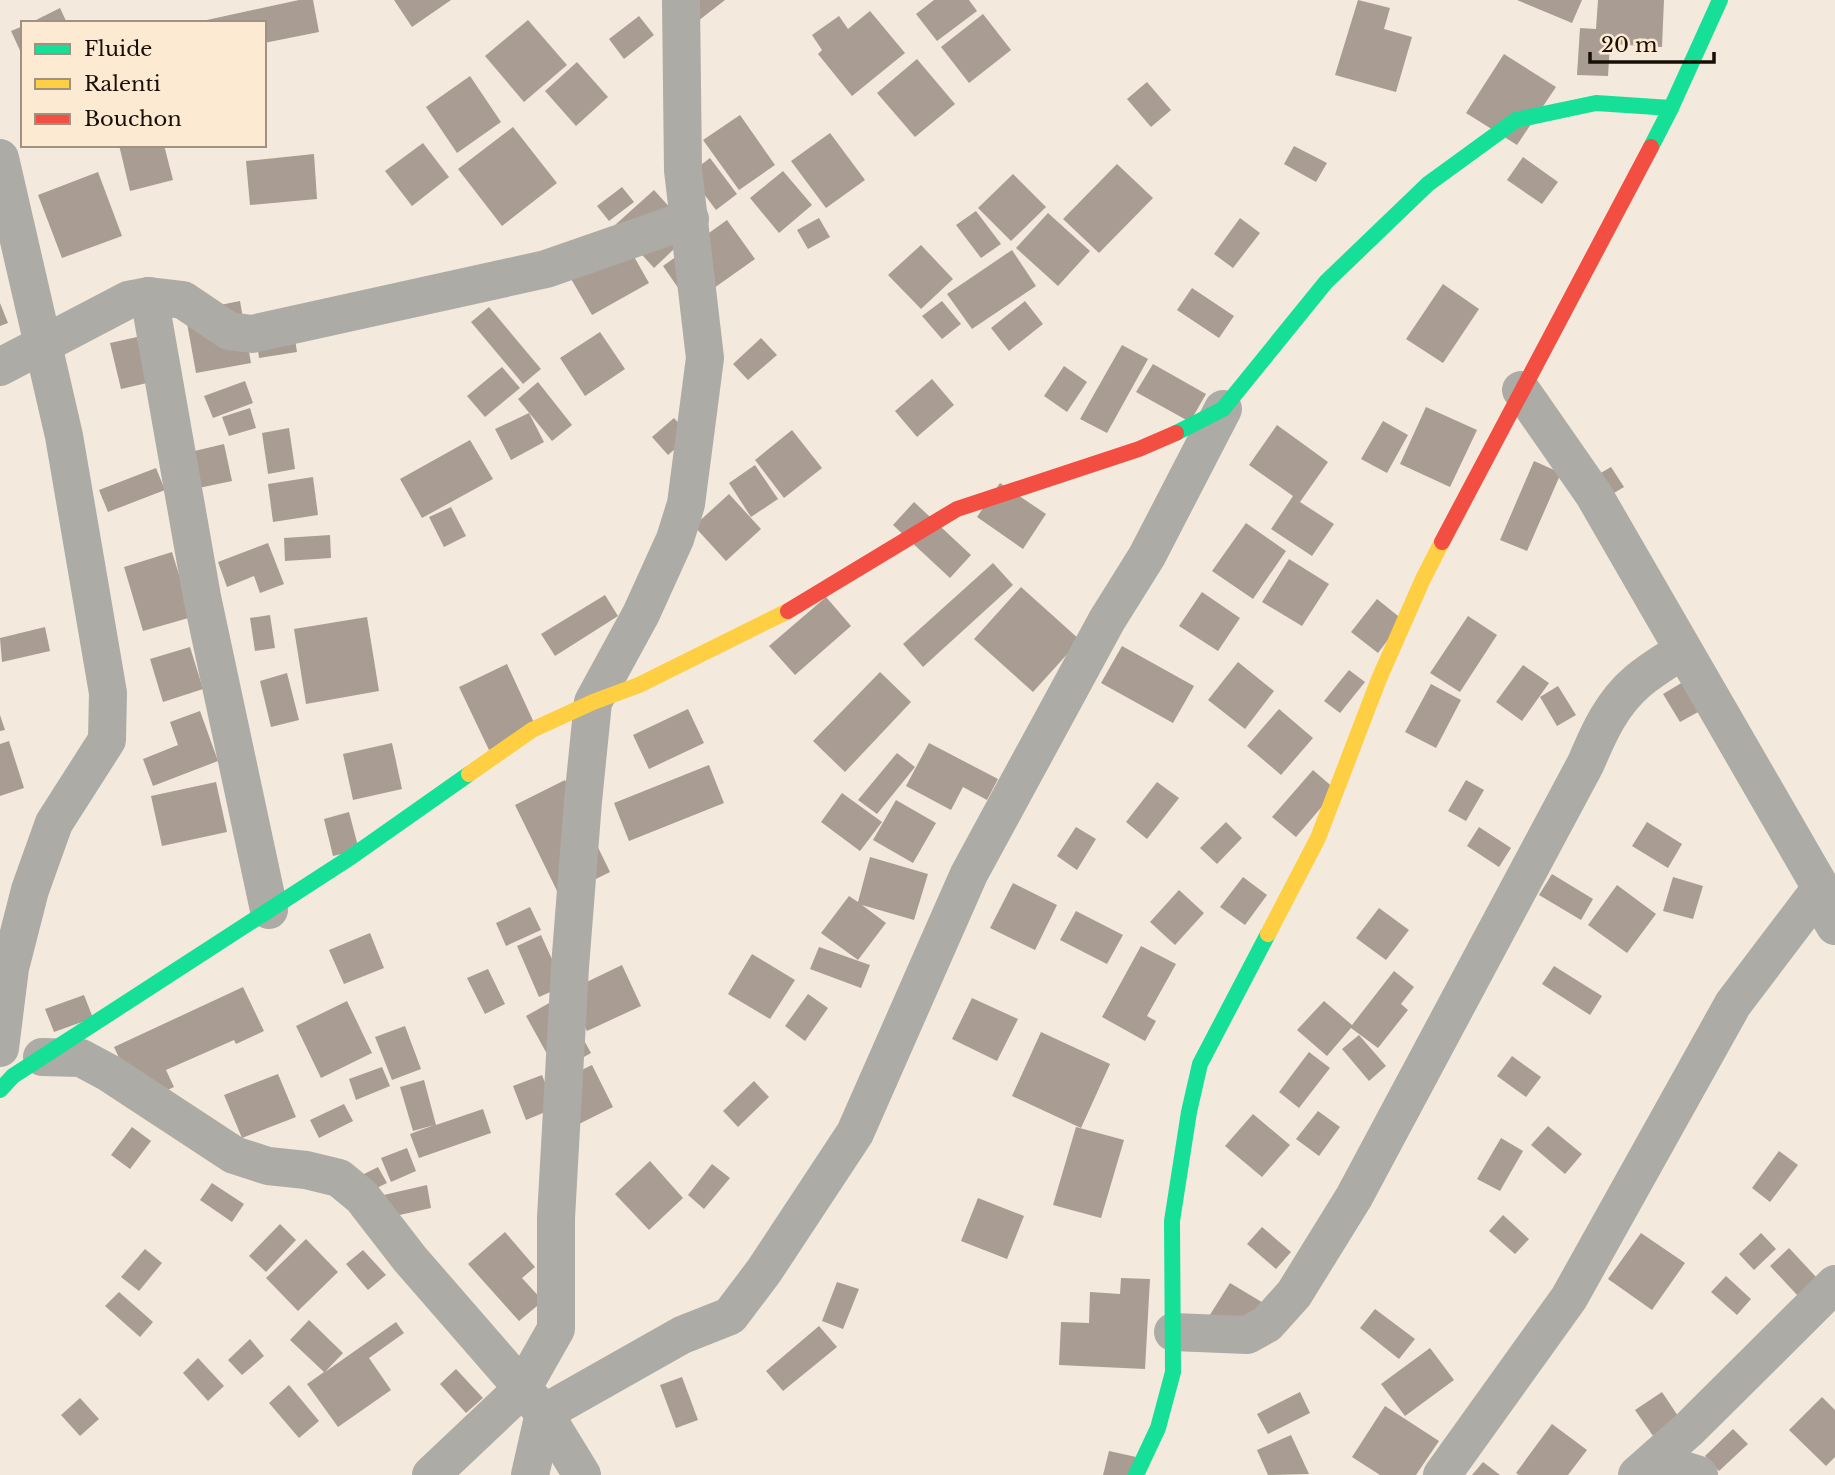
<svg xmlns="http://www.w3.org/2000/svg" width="1835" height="1475" font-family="'Libre Baskerville',serif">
  <rect width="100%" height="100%" fill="#f3e9dc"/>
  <g fill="#a99d93">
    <polygon points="299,0 313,0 319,32 264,43 264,23 193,23"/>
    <polygon points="394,0 451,0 412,27"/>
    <polygon points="682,0 725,0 698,21"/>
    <polygon points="934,0 969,0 977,11 937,41 916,14"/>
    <polygon points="1358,0 1390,8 1384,29 1412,37 1396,92 1335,75"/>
    <polygon points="1517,0 1582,0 1572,23"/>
    <polygon points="1598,0 1664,0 1662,47 1610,44 1608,76 1577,75 1580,28 1596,29"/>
    <polygon points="60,8 67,23 30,23"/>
    <polygon points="870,11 905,53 852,96 818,54 822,50 812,35 839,16 848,29"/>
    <polygon points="983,14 1011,50 969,83 941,47"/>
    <polygon points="639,16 654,35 624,59 609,39"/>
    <polygon points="528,20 567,65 524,102 485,56"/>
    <polygon points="23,26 23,57 11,31"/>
    <polygon points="1504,54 1556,87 1517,145 1466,113"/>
    <polygon points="917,59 955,104 915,137 877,93"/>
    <polygon points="577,62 608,97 576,126 545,91"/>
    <polygon points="470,76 501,122 457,153 426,107"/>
    <polygon points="1147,82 1171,110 1151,127 1127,99"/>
    <polygon points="740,115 775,165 739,190 703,140"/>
    <polygon points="513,127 557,183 502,226 458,169"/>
    <polygon points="830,133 865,180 826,208 791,161"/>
    <polygon points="423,143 449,177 412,206 385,171"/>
    <polygon points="119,145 164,145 173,180 130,191"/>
    <polygon points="1294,146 1327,163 1316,182 1284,164"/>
    <polygon points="314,154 317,199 250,205 246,161"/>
    <polygon points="1523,157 1558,182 1542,204 1507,180"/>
    <polygon points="710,158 737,194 716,210 689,174"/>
    <polygon points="1117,164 1153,198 1099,253 1063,219"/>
    <polygon points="783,171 812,205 779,233 750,198"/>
    <polygon points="98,172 122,236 62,258 38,195"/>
    <polygon points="1013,174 1046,207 1011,241 978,208"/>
    <polygon points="622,187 634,202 609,221 597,206"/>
    <polygon points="654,190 692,232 654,268 615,225"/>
    <polygon points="976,211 1001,244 981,258 956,225"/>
    <polygon points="1048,213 1090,251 1058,286 1016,248"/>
    <polygon points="819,218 830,237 808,249 797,230"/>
    <polygon points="1240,218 1260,233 1233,268 1214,254"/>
    <polygon points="727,220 755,259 690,305 663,266"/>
    <polygon points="620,232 649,283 592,315 563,265"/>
    <polygon points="921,245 953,279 921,309 888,275"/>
    <polygon points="1012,250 1036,286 972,329 947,294"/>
    <polygon points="1443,284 1479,309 1443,363 1406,339"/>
    <polygon points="1192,288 1234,316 1219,338 1177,310"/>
    <polygon points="240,301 251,363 196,373 185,312"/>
    <polygon points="942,301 961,324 942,339 922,316"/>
    <polygon points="1025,301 1043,324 1009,351 991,328"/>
    <polygon points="0,303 8,323 0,326"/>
    <polygon points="489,307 541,369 523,384 471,322"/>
    <polygon points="293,327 297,352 259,358 256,333"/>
    <polygon points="600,332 625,369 585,396 560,358"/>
    <polygon points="137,337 147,383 121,389 110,343"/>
    <polygon points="761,338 777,355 748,380 733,364"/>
    <polygon points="1122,345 1148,359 1107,433 1080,419"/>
    <polygon points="1153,364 1206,394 1190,422 1136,392"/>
    <polygon points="1064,366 1087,382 1067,412 1044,396"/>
    <polygon points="502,367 520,388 485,417 467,396"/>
    <polygon points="932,379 954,405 917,437 895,411"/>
    <polygon points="245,381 253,403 213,418 204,396"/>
    <polygon points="538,382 572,425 552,441 518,399"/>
    <polygon points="1426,407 1477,430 1450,487 1400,464"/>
    <polygon points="250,408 256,428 229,436 222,417"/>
    <polygon points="529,413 544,442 511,460 495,429"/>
    <polygon points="674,418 690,436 668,455 652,437"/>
    <polygon points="1383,421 1408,435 1387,473 1361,459"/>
    <polygon points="1277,425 1328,462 1300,502 1334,524 1312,556 1271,529 1293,496 1249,465"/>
    <polygon points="289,428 295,469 268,474 262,433"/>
    <polygon points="792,430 822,468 784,498 755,460"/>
    <polygon points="470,440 493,479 422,518 400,479"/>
    <polygon points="224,444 232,481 194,489 186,453"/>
    <polygon points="1534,461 1561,473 1527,551 1500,540"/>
    <polygon points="755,465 778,499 751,517 729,483"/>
    <polygon points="1611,467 1624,487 1599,502 1587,481"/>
    <polygon points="156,468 165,490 108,512 99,490"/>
    <polygon points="313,477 318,515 273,522 268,484"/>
    <polygon points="1000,483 1046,514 1023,549 977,517"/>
    <polygon points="729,494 761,529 726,561 694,526"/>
    <polygon points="914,502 971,555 950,578 893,525"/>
    <polygon points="451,507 466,536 444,547 429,517"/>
    <polygon points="1246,523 1286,551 1253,599 1212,571"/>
    <polygon points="330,535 331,558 285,561 284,538"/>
    <polygon points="268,543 284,584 260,593 254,576 227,587 218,562"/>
    <polygon points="172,552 192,617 143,631 124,567"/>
    <polygon points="1289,559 1329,584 1302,626 1262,602"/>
    <polygon points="993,563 1013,585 923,667 903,644"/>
    <polygon points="1021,587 1080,640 1033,692 974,639"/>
    <polygon points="1202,592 1240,618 1218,651 1179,626"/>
    <polygon points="605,595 618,616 555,656 541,634"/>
    <polygon points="826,597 851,626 795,675 769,646"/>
    <polygon points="1377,599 1403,620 1378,653 1351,632"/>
    <polygon points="270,615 275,648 255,651 250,618"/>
    <polygon points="1468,616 1497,635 1460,692 1430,673"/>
    <polygon points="367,617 379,691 306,704 294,629"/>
    <polygon points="45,627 50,651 2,662 0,638"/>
    <polygon points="1122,646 1194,686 1173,723 1101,683"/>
    <polygon points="190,647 203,689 163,702 150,659"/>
    <polygon points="1238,662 1274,691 1245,729 1208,700"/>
    <polygon points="507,664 536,727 489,750 459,687"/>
    <polygon points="1523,665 1549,683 1522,721 1496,702"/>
    <polygon points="1349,670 1365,682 1340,713 1324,701"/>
    <polygon points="880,672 911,702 845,772 813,741"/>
    <polygon points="287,673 299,720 271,727 260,681"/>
    <polygon points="1683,682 1700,711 1680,722 1663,694"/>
    <polygon points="1431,684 1461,700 1436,748 1405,732"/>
    <polygon points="1558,686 1576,715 1557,726 1540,697"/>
    <polygon points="688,709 704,743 649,769 633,735"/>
    <polygon points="1279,709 1313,738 1281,775 1247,746"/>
    <polygon points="200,711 218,761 153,786 143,759 178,745 170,722"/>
    <polygon points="0,715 5,730 0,731"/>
    <polygon points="9,741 24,788 0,796 0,744"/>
    <polygon points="392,743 402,789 353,800 343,754"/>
    <polygon points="929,743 998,779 987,800 963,787 951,810 906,786"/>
    <polygon points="897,753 915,767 877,814 858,800"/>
    <polygon points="709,765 724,803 629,841 614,803"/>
    <polygon points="1313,770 1336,790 1296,837 1272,817"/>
    <polygon points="565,780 610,872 560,897 515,805"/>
    <polygon points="1466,780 1484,790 1466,821 1448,811"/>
    <polygon points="216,782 227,832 162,846 151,796"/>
    <polygon points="1157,782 1179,798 1147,839 1126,822"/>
    <polygon points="842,793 882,822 860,851 821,822"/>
    <polygon points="896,800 936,823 913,863 873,840"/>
    <polygon points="349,812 359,850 333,856 324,819"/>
    <polygon points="1226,822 1242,838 1217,864 1200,848"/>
    <polygon points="1647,822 1682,844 1668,868 1632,846"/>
    <polygon points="1076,827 1096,839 1077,870 1057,856"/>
    <polygon points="1479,827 1511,848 1499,867 1467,846"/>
    <polygon points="870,857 928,874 914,920 862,905 886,923 858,960 821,933 849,896 858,902"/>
    <polygon points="1552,874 1593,899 1581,920 1539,895"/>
    <polygon points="1243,877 1267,895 1245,925 1220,907"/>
    <polygon points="1673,877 1703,886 1693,919 1663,911"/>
    <polygon points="1013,883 1057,905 1035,950 990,928"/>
    <polygon points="1617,885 1656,914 1627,953 1588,925"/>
    <polygon points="1179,890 1204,913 1175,945 1150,922"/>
    <polygon points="530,907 541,930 506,946 496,923"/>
    <polygon points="1379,908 1409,930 1386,960 1356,938"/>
    <polygon points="1076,911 1123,935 1107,964 1060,940"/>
    <polygon points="370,933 384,968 344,984 329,950"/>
    <polygon points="541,935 564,986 539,997 517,946"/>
    <polygon points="1141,946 1176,964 1147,1016 1156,1021 1145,1041 1102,1017"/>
    <polygon points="819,947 870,965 861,988 810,969"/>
    <polygon points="752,954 795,980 770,1019 728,994"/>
    <polygon points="622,965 641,1006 587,1031 568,991"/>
    <polygon points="1554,966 1602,996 1590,1015 1542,984"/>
    <polygon points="488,969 505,1004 485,1014 467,978"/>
    <polygon points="1394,971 1414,987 1401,1004 1408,1010 1378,1048 1351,1028 1327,1056 1297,1030 1324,1001 1352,1025"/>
    <polygon points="243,987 264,1031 236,1044 234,1040 166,1070 174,1087 140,1103 114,1047"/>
    <polygon points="808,994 828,1008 805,1041 785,1026"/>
    <polygon points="84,995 93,1018 54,1032 45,1009"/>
    <polygon points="560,997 591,1053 557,1072 526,1016"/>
    <polygon points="972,998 1018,1019 997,1061 952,1039"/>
    <polygon points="347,1001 372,1053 321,1078 296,1026"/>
    <polygon points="405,1026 421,1069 392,1080 375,1037"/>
    <polygon points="1041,1032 1110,1064 1081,1128 1012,1096"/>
    <polygon points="1359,1035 1386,1066 1369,1081 1342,1049"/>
    <polygon points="1309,1052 1330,1068 1299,1108 1279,1092"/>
    <polygon points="1512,1056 1541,1077 1526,1097 1497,1076"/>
    <polygon points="592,1065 613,1107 571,1128 550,1085"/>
    <polygon points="382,1067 390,1086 356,1100 349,1079"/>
    <polygon points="278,1074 296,1117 242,1138 224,1095"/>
    <polygon points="542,1075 555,1108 526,1120 513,1086"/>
    <polygon points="424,1080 436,1125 483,1109 491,1133 419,1158 410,1134 434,1125 413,1131 400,1087"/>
    <polygon points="754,1081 769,1097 738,1127 723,1111"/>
    <polygon points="344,1104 353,1121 319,1138 310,1120"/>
    <polygon points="1318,1111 1340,1127 1319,1156 1296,1139"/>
    <polygon points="1253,1114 1290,1145 1262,1177 1225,1146"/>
    <polygon points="1548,1126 1582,1154 1565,1174 1531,1145"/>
    <polygon points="132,1127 151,1141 130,1169 111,1155"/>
    <polygon points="1076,1127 1124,1140 1101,1218 1053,1205"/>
    <polygon points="1501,1138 1523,1151 1500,1191 1477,1179"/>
    <polygon points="407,1148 416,1171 391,1182 381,1158"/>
    <polygon points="1779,1151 1798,1165 1770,1202 1752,1188"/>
    <polygon points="650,1161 683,1198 649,1230 615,1194"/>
    <polygon points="712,1164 730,1178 704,1209 688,1195"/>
    <polygon points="378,1167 387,1183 346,1203 338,1187"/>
    <polygon points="212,1183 244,1204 232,1222 200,1200"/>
    <polygon points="427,1185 431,1208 368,1222 362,1200"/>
    <polygon points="978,1198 1024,1216 1007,1259 961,1241"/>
    <polygon points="1503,1215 1529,1239 1515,1254 1489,1231"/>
    <polygon points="280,1224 296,1240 266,1272 249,1256"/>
    <polygon points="1262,1227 1291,1252 1276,1269 1247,1244"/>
    <polygon points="505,1232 535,1267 522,1278 543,1301 519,1321 468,1264"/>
    <polygon points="1641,1233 1685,1263 1652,1310 1608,1279"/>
    <polygon points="1761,1233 1776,1249 1754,1270 1739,1254"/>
    <polygon points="306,1239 338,1272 298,1311 266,1278"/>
    <polygon points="1789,1248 1817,1278 1798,1296 1770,1266"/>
    <polygon points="145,1249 162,1263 139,1291 121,1277"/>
    <polygon points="363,1250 386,1275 368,1290 346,1264"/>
    <polygon points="1726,1276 1751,1299 1737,1315 1711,1292"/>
    <polygon points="1121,1278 1150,1279 1145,1369 1059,1365 1061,1322 1089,1323 1090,1292 1120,1294"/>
    <polygon points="837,1282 859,1289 843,1329 822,1321"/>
    <polygon points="1230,1283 1270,1307 1246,1346 1206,1321"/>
    <polygon points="119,1292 153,1322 140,1337 105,1306"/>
    <polygon points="1375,1309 1415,1339 1399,1359 1360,1328"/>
    <polygon points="309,1320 343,1353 325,1372 396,1322 404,1333 369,1358 391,1390 338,1427 307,1384 324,1372 290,1340"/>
    <polygon points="819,1326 837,1347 783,1391 766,1371"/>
    <polygon points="250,1339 264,1356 242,1375 228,1360"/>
    <polygon points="1430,1348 1454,1380 1405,1416 1381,1384"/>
    <polygon points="198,1358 224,1386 208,1401 183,1373"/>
    <polygon points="456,1369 483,1398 466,1413 440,1384"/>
    <polygon points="682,1377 698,1420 676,1428 660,1385"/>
    <polygon points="289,1385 319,1421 299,1438 269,1403"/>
    <polygon points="1300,1392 1310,1413 1268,1434 1257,1414"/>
    <polygon points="1662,1392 1684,1425 1658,1443 1635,1410"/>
    <polygon points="1822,1397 1835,1410 1835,1457 1826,1466 1789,1430"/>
    <polygon points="80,1398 99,1419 80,1436 61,1415"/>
    <polygon points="1385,1406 1439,1441 1416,1475 1380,1475 1352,1457"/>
    <polygon points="1552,1424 1587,1450 1568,1475 1519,1475 1516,1473"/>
    <polygon points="1733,1429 1748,1444 1719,1471 1705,1456"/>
    <polygon points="1291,1435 1309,1474 1268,1475 1257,1450"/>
    <polygon points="1109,1451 1136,1457 1132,1475 1103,1475"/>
    <polygon points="1483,1462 1500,1475 1472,1475"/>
  </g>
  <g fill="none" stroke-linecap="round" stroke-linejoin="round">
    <g stroke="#acaba5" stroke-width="38">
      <polyline points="0,158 64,436 108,693 107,740 54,823 30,890 10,968 0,1048"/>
      <polyline points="149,296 202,597 269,910"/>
      <polyline points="0,367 128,300 149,296 183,300 229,331 252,334 546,269 690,219"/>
      <polyline points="1821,888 1826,911 1835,926"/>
      <polyline points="42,1057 81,1058 109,1073 234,1155 268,1166 306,1170 339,1178 362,1197 410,1259 544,1413 582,1475"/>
      <path d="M1173,1332L1247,1335L1267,1324L1294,1294L1354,1197L1586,763C1599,732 1612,703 1638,681C1652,669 1668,660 1683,650"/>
      <polyline points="1654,1461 1699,1475"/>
      <polyline points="431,1475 522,1389 556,1329 556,1218 570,967 583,801 593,702 641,614 675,539 686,504 705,358 683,170 681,0"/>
      <polyline points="530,1475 544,1413 682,1335 730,1316 764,1271 855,1133 969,874 1107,620 1147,556 1223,409"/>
      <polyline points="1442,1475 1569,1298 1733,1004 1821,888 1594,495 1521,390"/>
      <polyline points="1637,1475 1689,1429 1835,1284"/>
    </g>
    <g stroke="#16e098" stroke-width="16">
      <polyline points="1651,147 1671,108 1720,0"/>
      <polyline points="1176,433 1223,409 1326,282 1428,184 1516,120 1596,103 1671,108"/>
      <polyline points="0,1090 13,1076 351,857 469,774"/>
      <polyline points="1136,1475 1158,1428 1173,1372 1172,1221 1189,1112 1200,1064 1268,934"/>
    </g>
    <g stroke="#ffcf43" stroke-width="16">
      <polyline points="469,774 532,730 593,702 639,685 788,611"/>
      <polyline points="1268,934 1318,838 1379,679 1423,579 1442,542"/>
    </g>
    <g stroke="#f24e42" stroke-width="16">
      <polyline points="1442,542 1651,147"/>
      <polyline points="788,611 957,509 1139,449 1176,433"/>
    </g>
  </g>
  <rect x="21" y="21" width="245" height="126" fill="#fcead3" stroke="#a09281" stroke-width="2"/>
  <rect x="35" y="44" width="35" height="10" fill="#16e098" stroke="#a09281" stroke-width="2"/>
  <text x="84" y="56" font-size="21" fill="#170f06">Fluide</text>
  <rect x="35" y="79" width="35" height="10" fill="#ffcf43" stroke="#a09281" stroke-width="2"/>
  <text x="84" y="91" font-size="21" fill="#170f06">Ralenti</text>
  <rect x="35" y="114" width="35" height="10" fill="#f24e42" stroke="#a09281" stroke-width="2"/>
  <text x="84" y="126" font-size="21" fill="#170f06">Bouchon</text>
  <path d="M1590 52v10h124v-10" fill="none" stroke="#170f06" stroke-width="3.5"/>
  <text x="1601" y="52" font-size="21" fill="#170f06" stroke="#fcead3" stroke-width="5" paint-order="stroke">20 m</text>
</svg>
